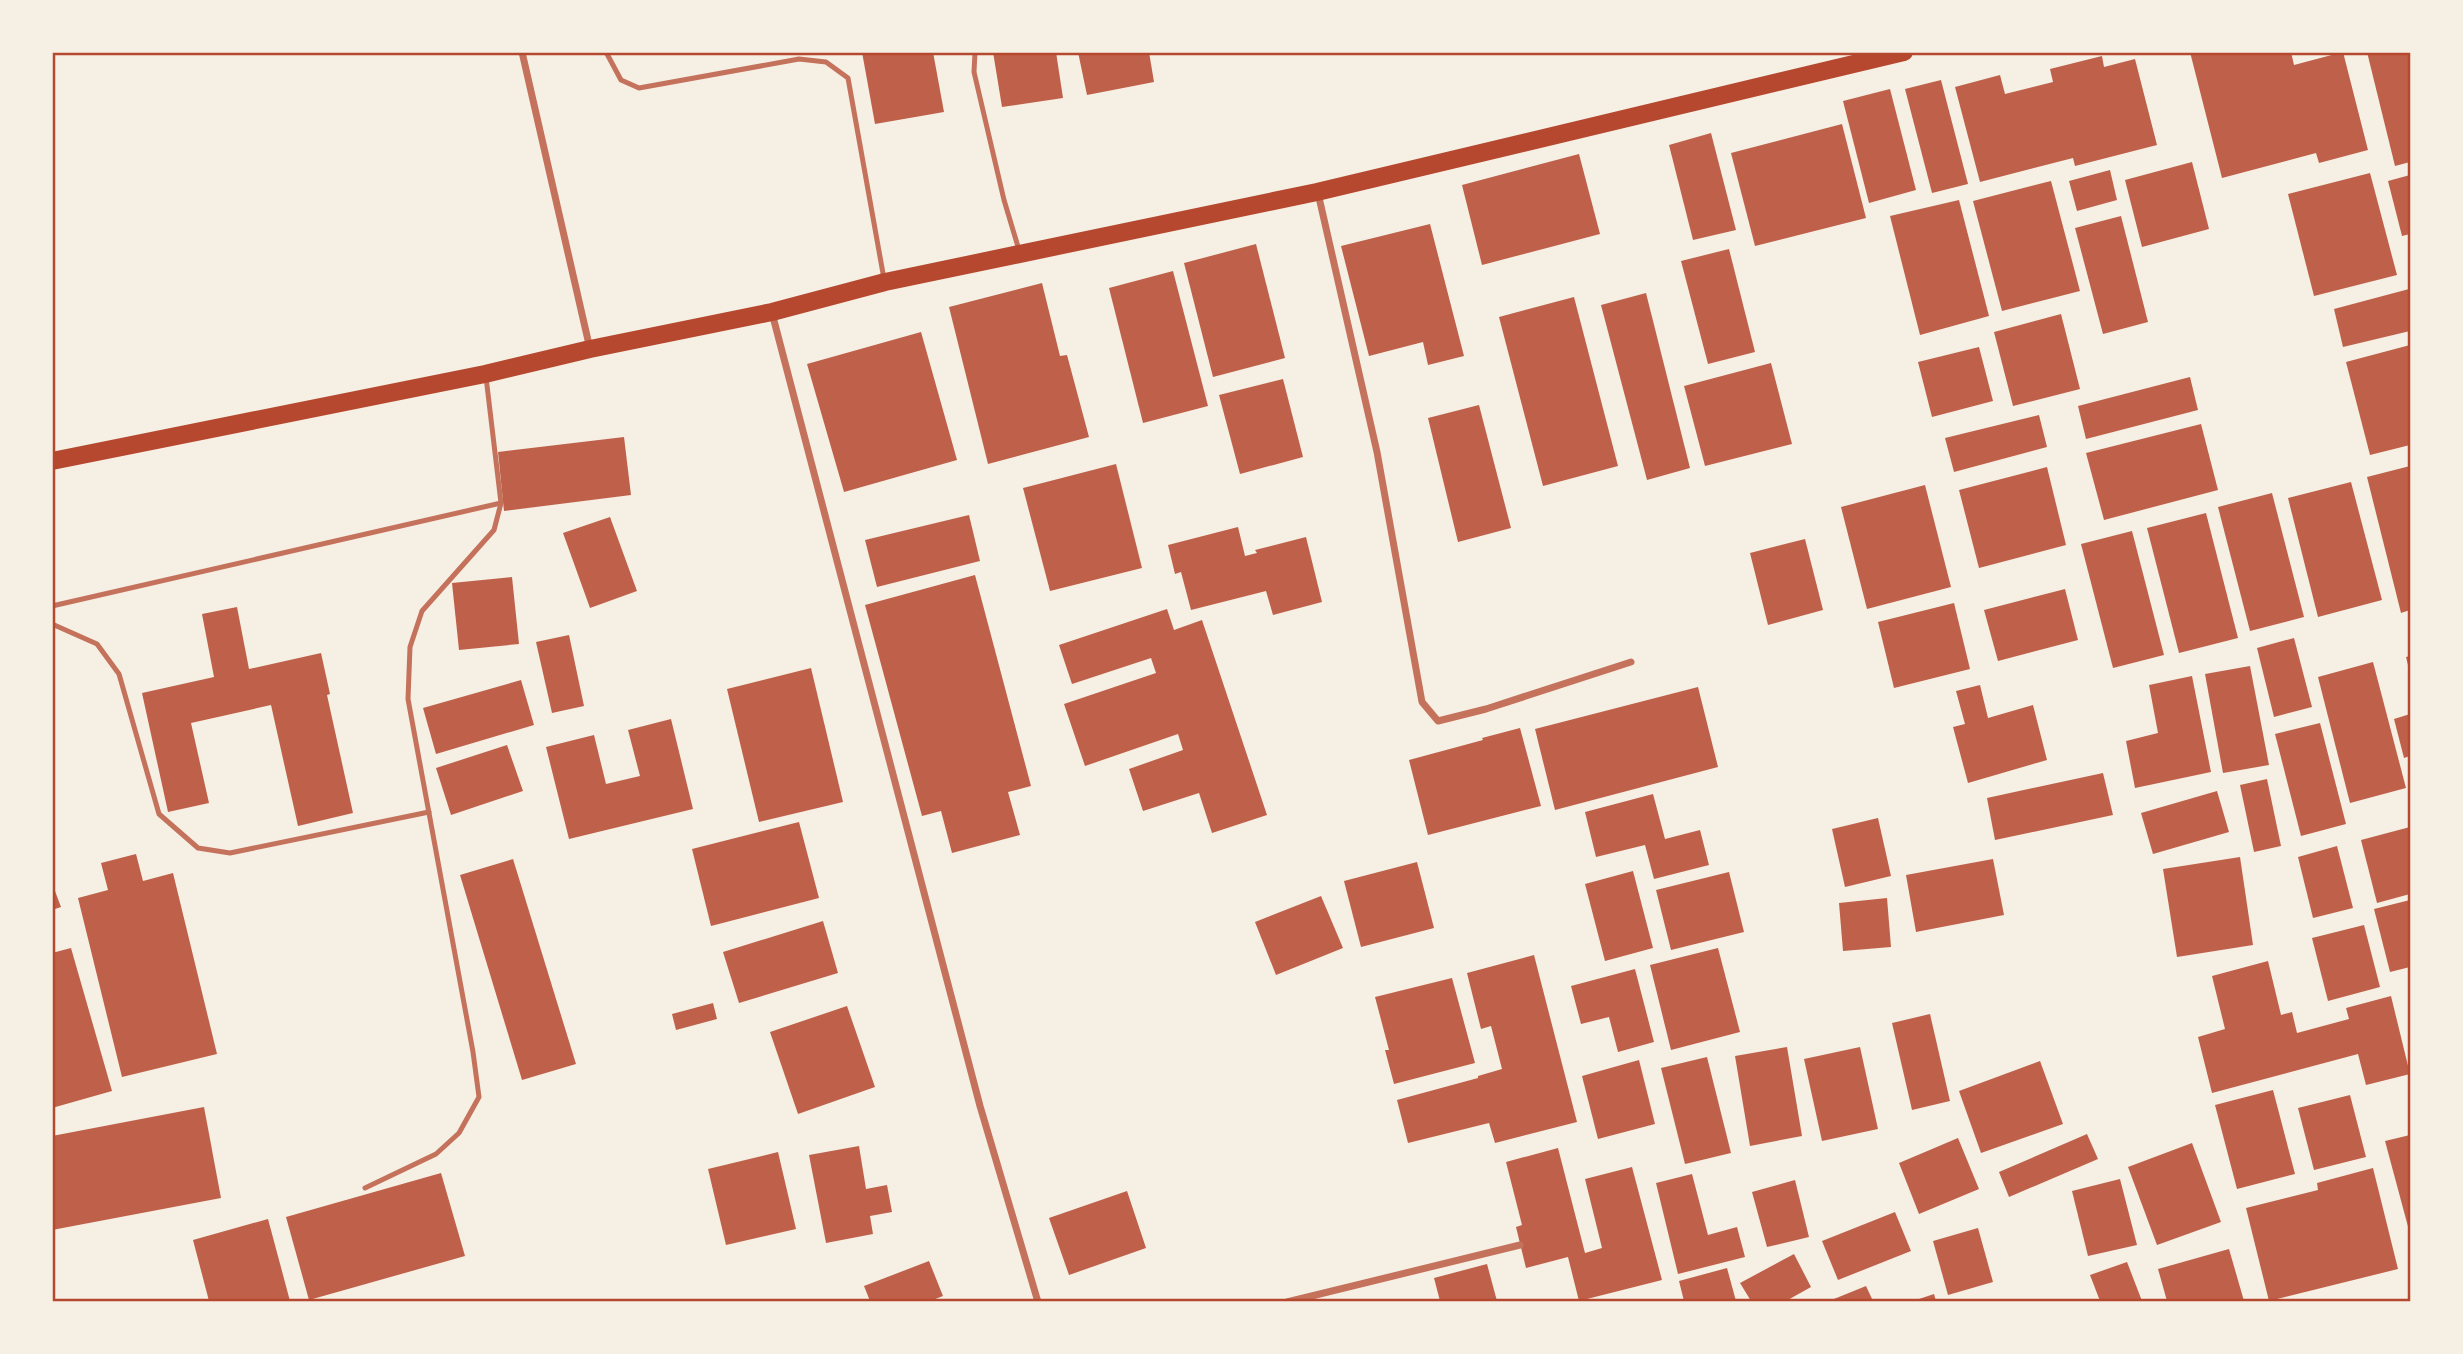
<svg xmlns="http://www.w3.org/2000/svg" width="2463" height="1354" font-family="Georgia,serif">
  <rect width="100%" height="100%" fill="#f6efe4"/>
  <g fill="#bf614a">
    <polygon points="862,52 933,52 944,112 875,124"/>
    <polygon points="993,52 1056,52 1063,98 1002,107"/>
    <polygon points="1078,52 1149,52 1154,82 1087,95"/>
    <polygon points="2190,52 2291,52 2294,65 2343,52 2368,150 2319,163 2316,153 2222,178"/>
    <polygon points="2367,52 2410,52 2410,162 2395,166"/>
    <polygon points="2102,56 2104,67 2135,59 2157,145 2075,166 2073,158 1980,182 1955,87 2000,75 2005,94 2053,82 2050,69"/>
    <polygon points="1941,80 1968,184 1932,193 1905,89"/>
    <polygon points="1890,89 1916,190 1869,203 1843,101"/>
    <polygon points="1842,124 1866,218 1755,246 1731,153"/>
    <polygon points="1711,133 1736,230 1693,240 1669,145"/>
    <polygon points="1579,154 1600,234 1482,265 1462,185"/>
    <polygon points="2192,162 2209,229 2142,247 2125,180"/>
    <polygon points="2110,170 2117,200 2077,211 2069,181"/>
    <polygon points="2370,173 2397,275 2314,296 2288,194"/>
    <polygon points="2410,175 2410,234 2402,236 2388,181"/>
    <polygon points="2051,181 2080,291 2002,311 1973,201"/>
    <polygon points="1959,200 1989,316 1920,335 1890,216"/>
    <polygon points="2121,216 2148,322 2103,334 2075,228"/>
    <polygon points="1430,224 1464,356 1428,365 1423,342 1369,356 1341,246"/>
    <polygon points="1256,244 1285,358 1213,377 1184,263"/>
    <polygon points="1729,249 1755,352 1708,364 1681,261"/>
    <polygon points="1173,271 1208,406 1143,423 1109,288"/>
    <polygon points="1042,283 1060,356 1067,355 1089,437 988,464 949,307"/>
    <polygon points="2409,289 2410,331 2343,347 2334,309"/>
    <polygon points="1646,293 1690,468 1647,480 1601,305"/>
    <polygon points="1574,297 1618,466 1543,486 1499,317"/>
    <polygon points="2061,314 2080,389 2013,406 1994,332"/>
    <polygon points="921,332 957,460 844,492 807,364"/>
    <polygon points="2410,345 2410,445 2370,455 2346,362"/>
    <polygon points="1979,347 1993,401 1932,417 1918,362"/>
    <polygon points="1771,363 1792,444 1705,466 1684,386"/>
    <polygon points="2190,377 2198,410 2086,439 2078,406"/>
    <polygon points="1283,379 1303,457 1240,474 1219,395"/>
    <polygon points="1479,405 1511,528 1458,542 1428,418"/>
    <polygon points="2039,415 2047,447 1954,472 1945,438"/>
    <polygon points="2201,424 2218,490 2104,520 2086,453"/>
    <polygon points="624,437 631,495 504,511 498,452"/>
    <polygon points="1116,464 1142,568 1050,591 1023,488"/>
    <polygon points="2410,466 2410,610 2401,613 2367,477"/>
    <polygon points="2047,467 2066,545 1979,568 1959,490"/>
    <polygon points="2351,482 2382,600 2318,617 2288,498"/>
    <polygon points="1925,485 1951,587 1867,609 1841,507"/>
    <polygon points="2272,493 2304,617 2250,631 2218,507"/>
    <polygon points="2206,513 2238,638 2179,653 2147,528"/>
    <polygon points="969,515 980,561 877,587 865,540"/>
    <polygon points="610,517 637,591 590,608 563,533"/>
    <polygon points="1238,527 1245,556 1257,553 1255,550 1306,537 1322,602 1273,615 1266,591 1191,610 1181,572 1175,574 1168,545"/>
    <polygon points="2132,531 2164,655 2113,668 2081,544"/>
    <polygon points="1805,539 1823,610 1768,625 1750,553"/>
    <polygon points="975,575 1031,786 1008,792 1020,835 952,853 941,811 922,816 865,605"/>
    <polygon points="512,577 519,644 459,650 452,583"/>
    <polygon points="2065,589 2078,640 1998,661 1984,610"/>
    <polygon points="1954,603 1970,669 1894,688 1878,622"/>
    <polygon points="237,607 249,669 321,653 330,694 327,695 353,813 298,826 271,705 191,723 209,803 168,812 142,693 214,677 202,614"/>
    <polygon points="1167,609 1174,630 1202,620 1267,815 1212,833 1199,793 1143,811 1129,769 1183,750 1178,734 1085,766 1064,704 1156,673 1151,658 1072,684 1059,645"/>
    <polygon points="569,635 584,706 552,713 536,642"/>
    <polygon points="2294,638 2312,707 2274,717 2257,648"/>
    <polygon points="2410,656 2410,673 2406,657"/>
    <polygon points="2373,662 2406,788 2350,803 2318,677"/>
    <polygon points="2250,666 2269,765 2223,773 2205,674"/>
    <polygon points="811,668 843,802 759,822 727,689"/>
    <polygon points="2192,676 2211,772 2135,788 2126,741 2158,733 2149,685"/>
    <polygon points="521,680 534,725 436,754 423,708"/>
    <polygon points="1980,685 1988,718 2033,705 2047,760 1968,783 1953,727 1965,724 1956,691"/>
    <polygon points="1698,687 1718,767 1555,810 1535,729"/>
    <polygon points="2410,714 2410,756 2404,758 2394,719"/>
    <polygon points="671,719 693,809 569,839 546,747 594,735 606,784 640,776 628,730"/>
    <polygon points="2320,723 2346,824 2301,836 2275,734"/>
    <polygon points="1520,728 1541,806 1428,835 1409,760 1483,740 1482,738"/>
    <polygon points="507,745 523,791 451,815 436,768"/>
    <polygon points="2103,773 2113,815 1995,840 1987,798"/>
    <polygon points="2267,779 2281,846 2254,852 2240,785"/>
    <polygon points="2217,791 2229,832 2153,854 2141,813"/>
    <polygon points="1653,794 1665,839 1700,830 1709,865 1654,879 1645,845 1596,857 1585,812"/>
    <polygon points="1878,818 1891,876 1845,887 1832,829"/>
    <polygon points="799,822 819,898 711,926 692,849"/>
    <polygon points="2410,827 2410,894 2377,903 2361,840"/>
    <polygon points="2337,846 2353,908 2313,918 2298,857"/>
    <polygon points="136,854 143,881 173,873 217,1054 122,1077 78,898 108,890 101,863"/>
    <polygon points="2240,857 2253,945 2177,957 2163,869"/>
    <polygon points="513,859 576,1064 522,1080 460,875"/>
    <polygon points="1993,859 2004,915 1916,932 1906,875"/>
    <polygon points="1417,862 1434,928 1361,947 1344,881"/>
    <polygon points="1633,871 1653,948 1605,961 1585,884"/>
    <polygon points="1729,872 1744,932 1671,950 1656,890"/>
    <polygon points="52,883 61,907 52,910"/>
    <polygon points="1321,896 1343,948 1276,975 1255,922"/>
    <polygon points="1887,898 1891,947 1843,951 1839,903"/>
    <polygon points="2410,900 2410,967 2390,972 2374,909"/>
    <polygon points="823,921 838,973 739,1003 723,952"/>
    <polygon points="2364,925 2380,987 2328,1001 2312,938"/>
    <polygon points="71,948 112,1091 52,1108 52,953"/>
    <polygon points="1718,948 1740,1032 1671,1050 1650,965"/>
    <polygon points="1534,955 1577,1122 1495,1143 1489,1123 1408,1143 1397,1100 1478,1078 1478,1076 1502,1069 1491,1026 1481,1029 1467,973"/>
    <polygon points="2268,961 2281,1015 2292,1012 2297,1033 2349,1019 2346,1008 2391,996 2410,1074 2366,1085 2358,1054 2212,1093 2198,1037 2225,1029 2212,976"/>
    <polygon points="1635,969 1654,1042 1618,1052 1609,1017 1581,1024 1571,986"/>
    <polygon points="1452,978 1475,1063 1394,1084 1385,1050 1389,1050 1375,997"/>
    <polygon points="713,1003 717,1019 676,1030 672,1014"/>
    <polygon points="847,1006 875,1087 798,1114 770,1032"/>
    <polygon points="1930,1014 1950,1101 1912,1110 1892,1023"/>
    <polygon points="1787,1047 1802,1136 1750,1146 1735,1056"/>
    <polygon points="1860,1047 1878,1129 1822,1141 1804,1059"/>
    <polygon points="1707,1057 1731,1153 1685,1164 1661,1068"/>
    <polygon points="1639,1060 1655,1124 1598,1139 1582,1076"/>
    <polygon points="2040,1061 2063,1124 1981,1153 1959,1091"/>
    <polygon points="2273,1090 2295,1174 2237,1189 2215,1105"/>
    <polygon points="2350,1095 2366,1157 2314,1170 2298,1108"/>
    <polygon points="204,1107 221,1198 52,1230 52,1136"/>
    <polygon points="2087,1134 2098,1159 2009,1197 1999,1172"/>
    <polygon points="2410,1135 2410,1234 2385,1141"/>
    <polygon points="1958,1138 1979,1189 1919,1214 1899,1163"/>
    <polygon points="2192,1143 2221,1222 2157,1245 2128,1167"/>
    <polygon points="859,1146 866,1189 887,1185 892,1212 870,1216 873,1234 826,1243 809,1155"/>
    <polygon points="1558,1148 1585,1253 1602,1248 1585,1179 1632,1167 1662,1280 1579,1301 1568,1257 1526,1268 1516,1227 1522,1225 1506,1162"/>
    <polygon points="778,1152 796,1229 726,1245 708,1169"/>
    <polygon points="2373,1168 2398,1269 2269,1301 2246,1208 2318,1190 2317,1183"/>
    <polygon points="441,1173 465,1256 309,1300 286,1217"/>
    <polygon points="1692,1174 1708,1235 1737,1227 1745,1257 1678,1274 1656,1183"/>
    <polygon points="2120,1179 2137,1245 2088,1256 2072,1191"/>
    <polygon points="1795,1180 1809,1237 1767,1247 1752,1192"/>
    <polygon points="1127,1191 1146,1248 1069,1275 1049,1218"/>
    <polygon points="1895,1212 1911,1251 1838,1280 1822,1241"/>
    <polygon points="268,1219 290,1301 209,1301 193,1240"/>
    <polygon points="1978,1228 1993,1282 1948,1295 1933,1241"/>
    <polygon points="2229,1249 2244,1301 2167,1301 2158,1269"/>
    <polygon points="1794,1254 1811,1287 1786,1301 1751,1301 1740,1283"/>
    <polygon points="929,1261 943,1296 930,1301 870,1301 864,1286"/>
    <polygon points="2127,1262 2142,1301 2100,1301 2090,1275"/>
    <polygon points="1487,1264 1497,1301 1440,1301 1434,1278"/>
    <polygon points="1727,1268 1736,1301 1684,1301 1679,1281"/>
    <polygon points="1866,1286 1873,1301 1829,1301"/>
    <polygon points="1934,1294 1936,1301 1913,1301"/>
  </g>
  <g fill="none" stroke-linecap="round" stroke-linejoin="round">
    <g stroke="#c5725c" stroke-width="5">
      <polyline points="606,52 621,80 639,88 799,59 826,62 848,78 884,279"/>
      <polyline points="975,52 974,72 1004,200 1019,250"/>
      <polyline points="52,606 501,503"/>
      <polyline points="52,624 97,644 119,674 159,814 198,848 230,853 429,812"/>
      <polyline points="365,1188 436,1154 459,1133 479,1097 473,1052 408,699 410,647 422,611 494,530 501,503 486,377"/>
    </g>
    <g stroke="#c5725c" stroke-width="7">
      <polyline points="522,52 590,349"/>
      <polyline points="1318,193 1377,452 1422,702 1438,721 1486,709 1631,662"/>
      <polyline points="772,313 980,1106 1038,1302"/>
      <polyline points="1287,1302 1520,1245"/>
    </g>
    <polyline stroke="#b5482f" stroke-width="18" points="52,461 485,374 590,349 772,312 885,282 1317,192 1904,52"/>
  </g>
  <rect width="2463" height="1354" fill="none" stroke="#f6efe4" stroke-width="108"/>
  <rect x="54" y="54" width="2355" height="1246" fill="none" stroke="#b5482f" stroke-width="2.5"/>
</svg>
